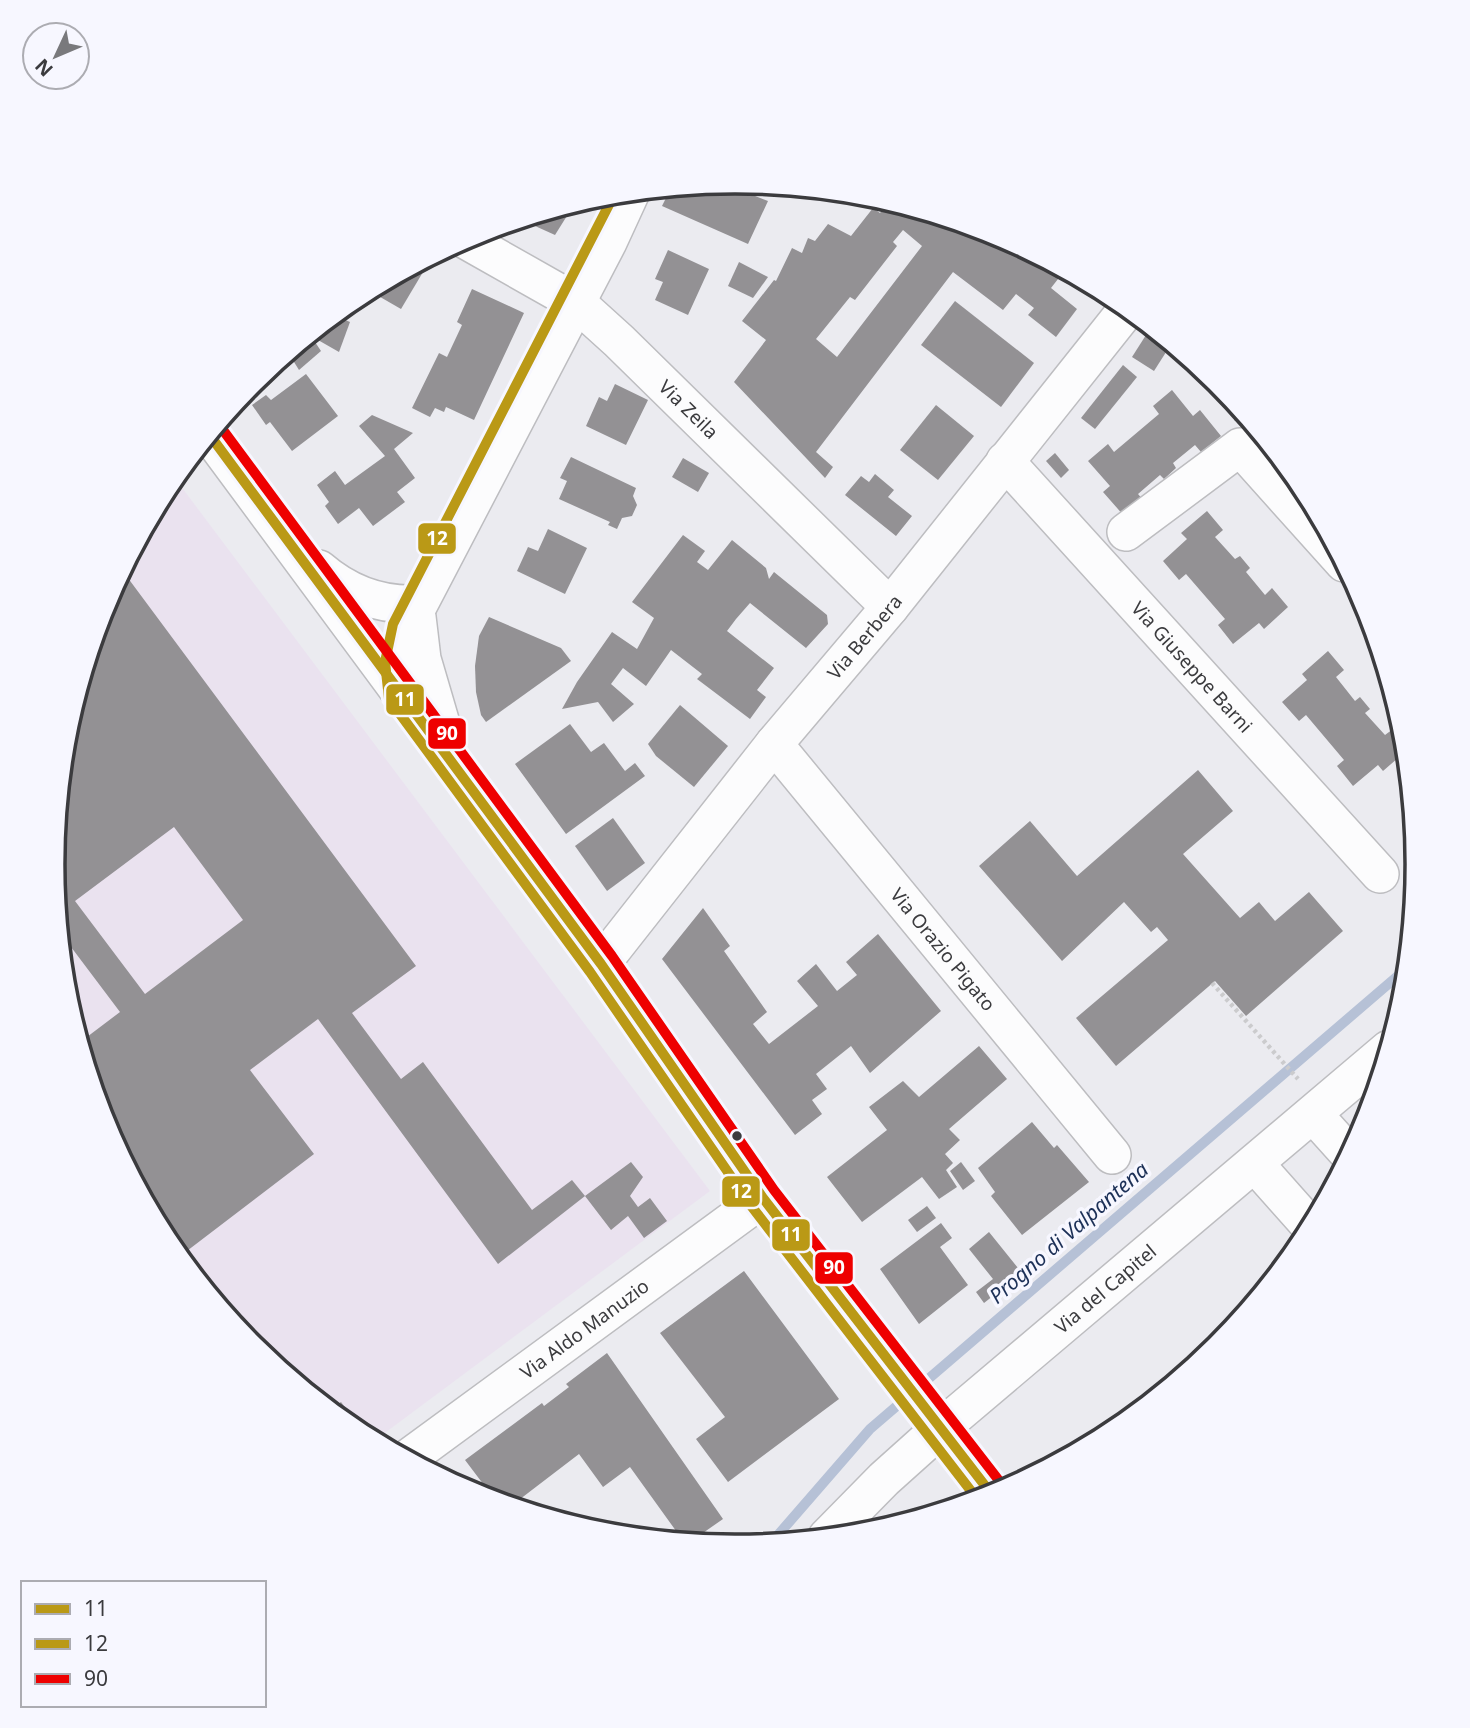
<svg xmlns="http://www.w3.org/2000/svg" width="1470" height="1728" font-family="'Noto Sans',sans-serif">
  <rect width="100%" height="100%" fill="#ebebf0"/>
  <polygon fill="#eae2ef" points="174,477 710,1191 374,1441 355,1431 252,1346 167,1243 104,1125 66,997 53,864 66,730 105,602"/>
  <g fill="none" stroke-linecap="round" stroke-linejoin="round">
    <polyline stroke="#b6c1d6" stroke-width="10" points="771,1543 870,1429 1407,968"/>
  </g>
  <g fill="#939194" fill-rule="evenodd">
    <polygon points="735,182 749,183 745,192 768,201 748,244 662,206 671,188"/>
    <path d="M889,201L997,234L1065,270L1051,288L1077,309L1056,337L1028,315L1034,308L1016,294L1003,310L953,272L816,452L833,467L825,478L734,382L766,340L742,321L774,280L776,281L792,248L802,253L808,238L815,241L828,224L851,236L873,208L880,213ZM903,230L922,246L837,357L816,339L850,297L855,300L897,246L893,242Z"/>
    <polygon points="575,203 555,235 524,221 525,218"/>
    <polygon points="668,250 709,269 688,315 655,300 663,282 655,279"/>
    <polygon points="739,262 768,277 753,298 728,286"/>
    <polygon points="418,263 426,267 401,309 368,290"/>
    <polygon points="472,289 524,313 474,420 446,407 444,412 435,408 430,417 412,408 439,353 447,357 462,325 457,322"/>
    <polygon points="955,301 1034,363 1001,407 921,345"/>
    <polygon points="334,315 350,322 339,352 311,336"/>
    <polygon points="1146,335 1168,349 1154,371 1132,357"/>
    <polygon points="311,336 321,351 299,370 289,354"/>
    <polygon points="1123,365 1137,377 1095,429 1081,418"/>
    <polygon points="306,374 338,416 292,451 270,422 266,425 252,405 266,395 271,400"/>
    <polygon points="615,384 648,400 626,445 586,426 599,397 607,401"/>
    <polygon points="1172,390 1193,416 1200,410 1221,436 1201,452 1195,445 1173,463 1176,468 1164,479 1160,475 1138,494 1144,501 1125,517 1103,492 1110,486 1088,461 1108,444 1114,452 1159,414 1153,406"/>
    <polygon points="936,405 974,436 938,480 900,450"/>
    <polygon points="1241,410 1259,432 1257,435 1234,420"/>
    <polygon points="372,415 413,433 394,449 415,478 397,492 405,502 373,526 359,508 338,524 325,506 329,502 317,485 335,471 345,485 385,456 359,426"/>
    <polygon points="1055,453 1069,470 1061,478 1046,461"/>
    <polygon points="571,457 636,488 633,496 637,505 632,516 622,518 617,529 608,525 610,522 559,499 567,481 560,478"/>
    <polygon points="683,458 709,473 698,492 672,477"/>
    <polygon points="875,474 894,490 888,497 912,516 896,536 845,495 861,476 869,482"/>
    <polygon points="1207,511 1223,530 1215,537 1235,559 1240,556 1250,568 1246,572 1265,595 1272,588 1288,607 1264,629 1259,623 1233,644 1218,625 1225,619 1186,574 1179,580 1163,561 1187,539 1181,533"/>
    <polygon points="548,529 587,548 565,594 517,571 528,547 538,551"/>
    <polygon points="683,535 705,551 697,562 708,570 732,540 766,568 769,579 774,572 827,615 828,624 806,648 750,603 736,619 727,631 774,668 757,690 766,697 750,719 697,679 702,674 671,650 646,686 623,668 611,684 634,704 613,722 598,702 562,709 577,682 612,632 637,649 654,618 632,602"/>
    <path d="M122,570L416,966L352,1013L401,1079L423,1062L532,1210L572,1180L585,1196L498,1264L318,1019L250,1070L314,1154L179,1257L167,1243L104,1125L79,1043L120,1012L59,931L52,864L66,730L105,602ZM174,827L243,920L145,994L75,901Z"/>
    <polygon points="489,617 561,648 571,661 486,722 481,715 476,692 475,666 479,636"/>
    <polygon points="1328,651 1344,670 1336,677 1355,701 1360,697 1370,709 1365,713 1385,735 1393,729 1406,744 1406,751 1383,771 1378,765 1353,786 1337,766 1344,760 1306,715 1299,721 1282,702 1307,680 1302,674"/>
    <polygon points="680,705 728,746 694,787 656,756 648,744"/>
    <polygon points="570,724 591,752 604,743 625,771 635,763 645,776 566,834 515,764"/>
    <polygon points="1198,770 1233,811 1183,854 1240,918 1259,902 1275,921 1309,892 1343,931 1246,1016 1215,981 1116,1066 1076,1018 1168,940 1157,927 1151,932 1124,902 1062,961 979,866 1030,821 1077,876"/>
    <polygon points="613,818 645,863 607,891 575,846"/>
    <polygon points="703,908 730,946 724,951 767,1012 753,1024 769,1044 818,1006 797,981 816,964 837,991 857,975 846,962 878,934 941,1011 870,1073 851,1046 816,1074 827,1089 812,1100 822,1114 795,1135 662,959"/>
    <polygon points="979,1046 1007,1079 949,1129 960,1140 945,1154 953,1163 946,1170 957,1187 939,1199 922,1177 862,1222 827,1177 887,1130 869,1107 903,1081 919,1097"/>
    <polygon points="1032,1122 1054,1148 1057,1145 1089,1182 1022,1235 991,1196 995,1192 978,1168"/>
    <polygon points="631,1162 643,1177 630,1196 638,1207 650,1198 667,1221 644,1238 628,1216 611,1230 585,1196"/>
    <polygon points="961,1162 975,1181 963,1190 950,1171"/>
    <polygon points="927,1206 936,1218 917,1232 908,1220"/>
    <polygon points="941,1223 952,1238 940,1247 968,1285 919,1324 880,1269"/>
    <polygon points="989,1232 1022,1273 984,1303 976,1292 993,1279 969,1249"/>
    <polygon points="744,1271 839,1399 728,1482 696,1439 725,1417 660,1333"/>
    <polygon points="607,1353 723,1519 690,1542 684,1542 630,1467 603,1487 579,1454 511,1506 496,1501 465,1460 542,1403 544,1406 569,1387 566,1384"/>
    <polygon points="341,1402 367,1437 330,1410"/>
    <polygon points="598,1519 614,1535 588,1529"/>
  </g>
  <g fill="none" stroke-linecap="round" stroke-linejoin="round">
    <g stroke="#bdbdc0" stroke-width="40">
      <g id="minor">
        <path id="s1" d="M464,239L577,303L619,341L890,607"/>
        <polyline points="209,434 601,964 763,1198 993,1496"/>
        <path id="s2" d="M1005,461L1380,874"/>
        <polyline points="1126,532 1240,447 1344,563"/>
        <path d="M319,569C348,594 380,606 418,604"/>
        <polyline points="417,617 422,659 444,734"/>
        <polyline points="402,695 398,668 406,629 608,242 631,192"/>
        <path id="s3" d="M774,744L1112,1155"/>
        <path id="s4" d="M601,964L774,744L890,607L1128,308"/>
        <polyline points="1314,1115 1350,1155"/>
        <polyline points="1255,1164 1311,1227"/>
        <path id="s5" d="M407,1459L763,1198"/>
        <path id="s6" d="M827,1537L884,1479L942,1427L1389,1049"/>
      </g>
    </g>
    <polyline stroke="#cbcbcd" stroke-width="4.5" stroke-dasharray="3.5 3.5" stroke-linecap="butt" points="1212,983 1298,1079"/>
    <use href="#minor" stroke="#fcfcfd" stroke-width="37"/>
    <g stroke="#f7f7ff" stroke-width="16">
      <polyline id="bus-1" points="209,434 601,964 763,1198 993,1496"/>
    </g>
    <g stroke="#f7f7ff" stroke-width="16">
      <polyline id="bus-2" points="615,193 393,624 385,662 389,699 590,972 752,1207 978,1500"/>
    </g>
    <g stroke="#f7f7ff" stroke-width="16">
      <polyline id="bus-3" points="220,426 612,956 774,1190 1004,1487"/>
    </g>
    <use href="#bus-1" stroke="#ba9916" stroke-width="10"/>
    <use href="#bus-2" stroke="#ba9916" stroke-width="10"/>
    <use href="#bus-3" stroke="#e00" stroke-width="10"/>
  </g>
  <circle fill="#3b3b3e" stroke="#f7f7ff" stroke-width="2.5" cx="737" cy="1136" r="6"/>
  <g text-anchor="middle" stroke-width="7" stroke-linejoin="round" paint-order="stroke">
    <g font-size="19" fill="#3b3b3e" stroke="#f7f7ff">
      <text dy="7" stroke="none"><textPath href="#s1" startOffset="284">Via Zeila</textPath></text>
      <text dy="7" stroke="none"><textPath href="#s4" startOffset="420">Via Berbera</textPath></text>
      <text dy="7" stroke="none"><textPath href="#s2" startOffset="278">Via Giuseppe Barni</textPath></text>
      <text dy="7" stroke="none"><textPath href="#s3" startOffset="266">Via Orazio Pigato</textPath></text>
      <text dy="7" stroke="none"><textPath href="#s6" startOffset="373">Via del Capitel</textPath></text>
      <text dy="7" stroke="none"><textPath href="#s5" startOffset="220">Via Aldo Manuzio</textPath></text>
    </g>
    <g font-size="21" font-style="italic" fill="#1c3057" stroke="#f7f7ff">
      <text transform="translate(1069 1233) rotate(-41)" y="7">Progno di Valpantena</text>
    </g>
  </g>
  <path d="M0 0H1470V1728H0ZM65 864a670 670 0 1 1 1340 0a670 670 0 1 1-1340 0Z" fill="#f7f7ff" fill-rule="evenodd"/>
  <path fill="none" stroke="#3b3b3e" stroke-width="3.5" d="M65 864a670 670 0 1 1 1340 0a670 670 0 1 1-1340 0Z"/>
  <g stroke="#f7f7ff" stroke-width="2.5">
    <rect x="417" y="522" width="40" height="33" rx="7" fill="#ba9916"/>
    <rect x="385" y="683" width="40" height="33" rx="7" fill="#ba9916"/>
    <rect x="427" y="717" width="40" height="33" rx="7" fill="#e00"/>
    <rect x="721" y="1175" width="40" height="33" rx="7" fill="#ba9916"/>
    <rect x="771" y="1218" width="40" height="34" rx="7" fill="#ba9916"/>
    <rect x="814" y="1251" width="40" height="34" rx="7" fill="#e00"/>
  </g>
  <g font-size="19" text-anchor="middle" font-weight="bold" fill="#fff">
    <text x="437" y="545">12</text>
    <text x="405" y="706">11</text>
    <text x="447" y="740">90</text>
    <text x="741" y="1198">12</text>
    <text x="791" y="1241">11</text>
    <text x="834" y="1274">90</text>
  </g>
  <rect x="21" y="1581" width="245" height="126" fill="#f7f7ff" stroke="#acacb2" stroke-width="2"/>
  <rect x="35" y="1604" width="35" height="10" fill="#ba9916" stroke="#acacb2" stroke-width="2"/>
  <text x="84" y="1616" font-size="21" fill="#3b3b3e">11</text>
  <rect x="35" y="1639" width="35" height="10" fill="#ba9916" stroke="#acacb2" stroke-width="2"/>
  <text x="84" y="1651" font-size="21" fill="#3b3b3e">12</text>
  <rect x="35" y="1674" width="35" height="10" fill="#ee0000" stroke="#acacb2" stroke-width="2"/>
  <text x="84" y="1686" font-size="21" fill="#3b3b3e">90</text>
  <g transform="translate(56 56) rotate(226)"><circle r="33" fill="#f7f7ff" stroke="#acacb2" stroke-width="2"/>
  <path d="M0-5L12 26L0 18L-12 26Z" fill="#79797c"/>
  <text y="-10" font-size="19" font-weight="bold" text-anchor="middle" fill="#3b3b3e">N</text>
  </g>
</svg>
